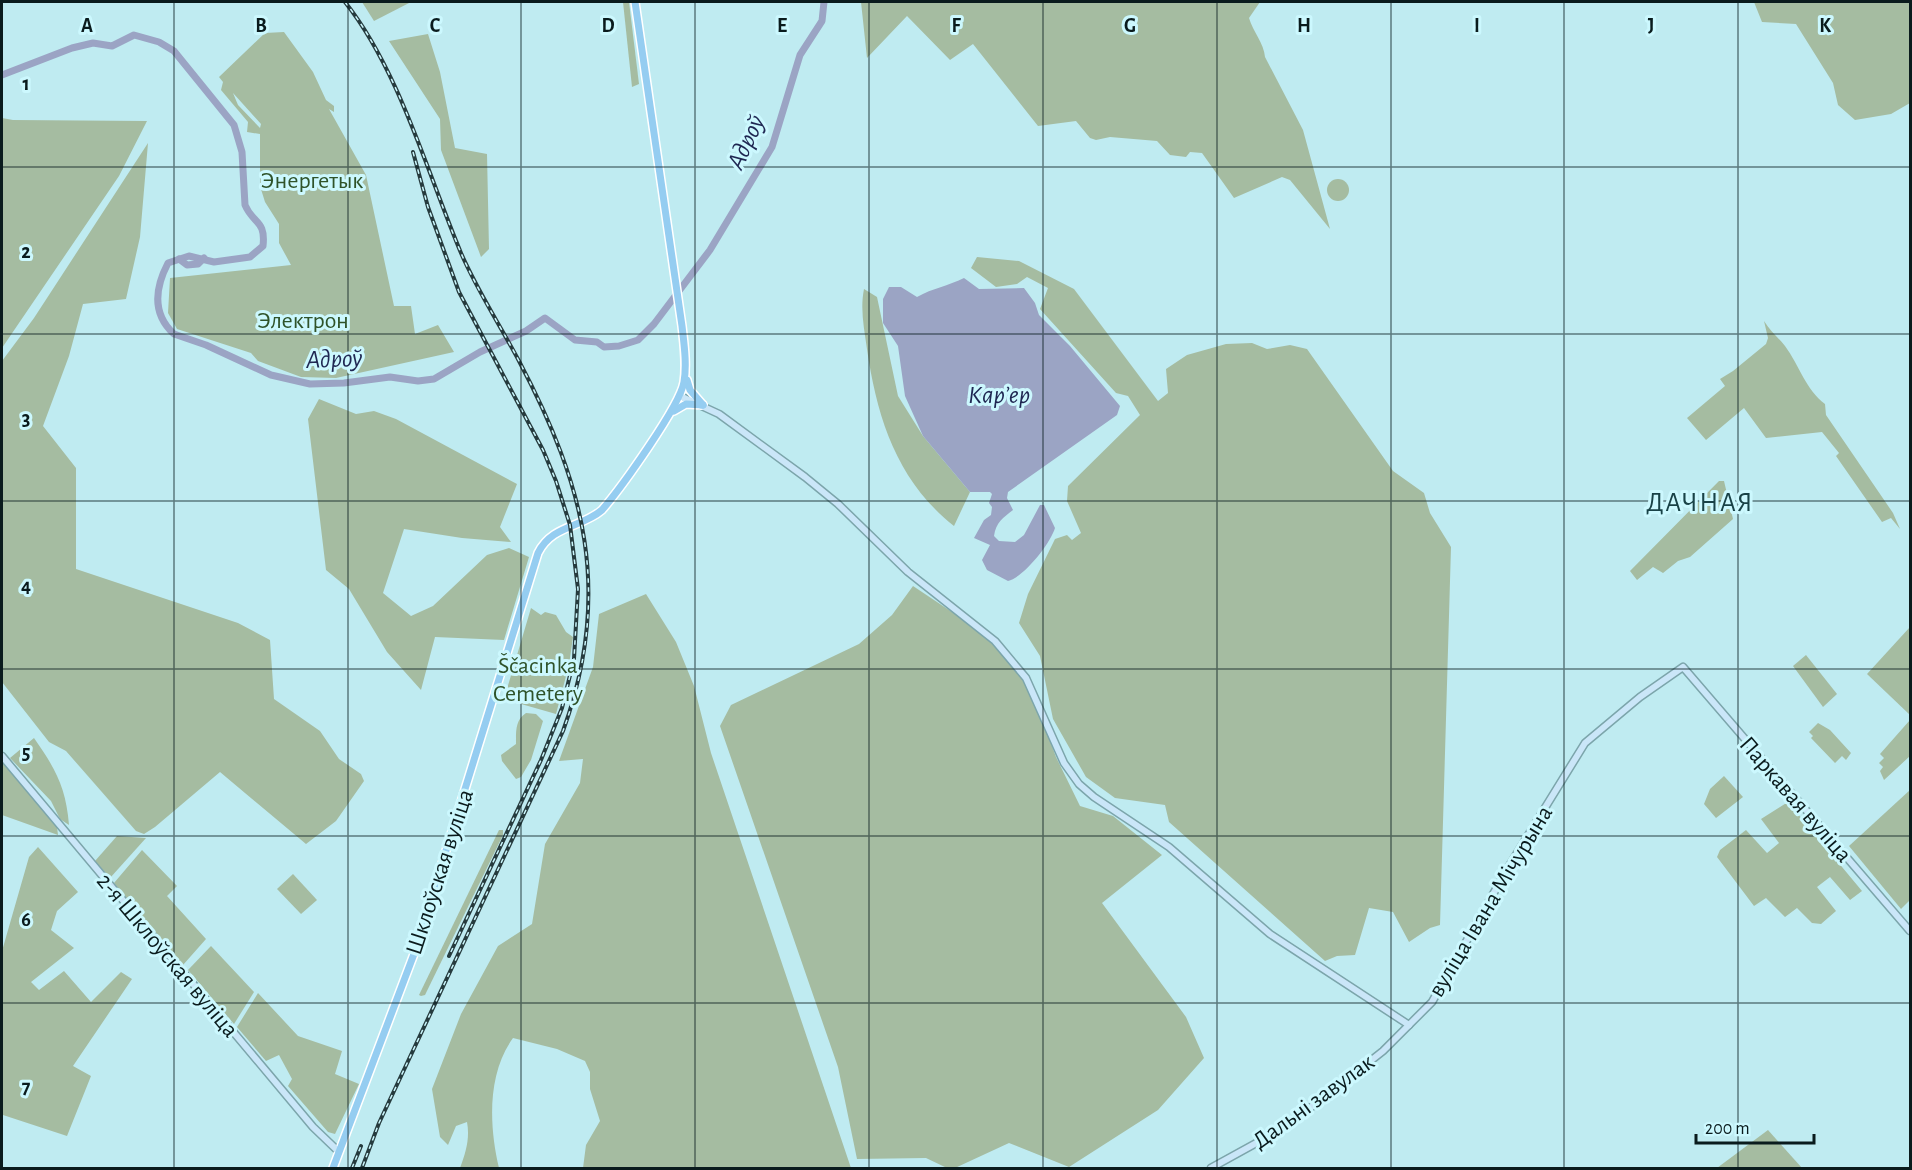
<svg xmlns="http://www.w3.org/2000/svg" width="1912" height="1170" font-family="'Alegreya Sans',sans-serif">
  <rect width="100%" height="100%" fill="#bfebf1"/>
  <g fill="#a5bca1" fill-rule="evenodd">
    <polygon points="362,2 411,2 374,21"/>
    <polygon points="623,2 629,2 639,84 632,87"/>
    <path d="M861,2H1260L1249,18C1253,32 1264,43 1265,57L1303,130L1330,229L1290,180L1282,177L1234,198L1202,153L1190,152L1186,157L1170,155L1157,141L1110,137L1096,140L1090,138L1076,121L1038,126L973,44L950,60L907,16L867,58Z"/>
    <polygon points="1754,2 1910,2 1910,103 1891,114 1855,120 1838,105 1833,83 1796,24 1762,22"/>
    <path d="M284,32L313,72L326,100L334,106V112L329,109L366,175L394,306H411L415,334L438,325L454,352L336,378L301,377L258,361L251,353L177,329L168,313L170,278L291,265L279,243V224L265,202L260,186V134L247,132L248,122L221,90L223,82L219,77L265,33ZM233,93L261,124L260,128L238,105Z"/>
    <polygon points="428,34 440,72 455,148 487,154 489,249 481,257 441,150 440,119 389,41"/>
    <polygon points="2,118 13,120 147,121 119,176 2,348"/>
    <polygon points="148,143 140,237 126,299 83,304 69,356 43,426 76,468 76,569 238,623 270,640 274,699 320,731 339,759 361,774 364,781 336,821 306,844 220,772 155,827 144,834 136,831 66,751 49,742 2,682 2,361 34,318"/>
    <circle cx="1338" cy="190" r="11"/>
    <polygon points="977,257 1019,261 1074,289 1158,401 1168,393 1166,369 1187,355 1226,344 1252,343 1267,349 1290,345 1307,349 1393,471 1424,493 1430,513 1451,547 1440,925 1430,928 1409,942 1393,912 1369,908 1355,955 1337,956 1325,961 1169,822 1165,805 1115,798 1086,777 1053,719 1040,656 1019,623 1028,594 1055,539 1067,535 1072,540 1081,533 1067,501 1068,486 1140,415 1128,396 1116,393 1040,309 1048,288 1027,277 1017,284 996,287 971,268"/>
    <path d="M864,289L877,297L898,396L923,436L970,492L954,526C897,481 877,418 867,349C864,328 860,309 864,289Z"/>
    <path d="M1764,321C1770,331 1778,337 1785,346C1799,365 1806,390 1825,404L1826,415L1893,513L1900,529L1891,518L1882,522L1836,456L1839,453L1822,432L1766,438L1744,408L1706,440L1687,418L1725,386L1720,379L1733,371L1766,344L1768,338Z"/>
    <polygon points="319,399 356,414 374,411 396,419 517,484 500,527 511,542 462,538 404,529 383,593 411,616 433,606 487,555 509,548 529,557 504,640 435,637 421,690 387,652 349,589 326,570 308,419"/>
    <polygon points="1719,481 1724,481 1733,519 1690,557 1678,561 1663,573 1653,567 1637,580 1630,571"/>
    <polygon points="913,586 982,632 1030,686 1056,757 1080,806 1113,816 1162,855 1102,903 1186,1017 1204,1058 1158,1110 1069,1167 1009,1143 955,1168 947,1168 926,1158 857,1159 838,1067 720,726 731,705 859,644 892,615"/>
    <path d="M646,594L676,642L694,686L711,753L851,1168H583L586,1145L600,1121L590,1089V1072L585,1061L557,1049L513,1038C487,1074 489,1126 499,1168H460C466,1152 470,1138 467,1122L456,1126L448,1145L440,1137L432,1089L461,1014L498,946L532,924L545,844L580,783L583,759L559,761L593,667L599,614Z"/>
    <polygon points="531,608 541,615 545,612 556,615 566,632 573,637 569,665 556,714 504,699"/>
    <polygon points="1910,627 1910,715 1867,674"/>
    <polygon points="1806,655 1837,694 1823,707 1793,666"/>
    <path d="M526,713L536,714L543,721L531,760L521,777L516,779L502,761L501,755L516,744C516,732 515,720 526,713Z"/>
    <polygon points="1910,720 1910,756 1884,780 1880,771 1883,767 1879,763 1884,758 1880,754"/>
    <polygon points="1818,723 1830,730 1851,753 1846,760 1842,756 1835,763 1811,738 1813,736 1809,732"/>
    <path d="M34,738C55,768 66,787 69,825L60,819L51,801L10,758Z"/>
    <polygon points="2,762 57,827 58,835 2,815"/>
    <polygon points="1724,776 1743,797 1716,818 1704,804 1710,789"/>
    <polygon points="1910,790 1910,900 1901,909 1849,846"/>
    <polygon points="1788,802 1862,891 1850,900 1830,877 1817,887 1836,911 1821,924 1812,923 1797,908 1785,917 1766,898 1754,906 1717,857 1720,850 1746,830 1767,853 1779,843 1761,819"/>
    <polygon points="499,830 503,830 503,835 425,995 421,996 419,995"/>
    <polygon points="117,836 146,838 110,878 95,861"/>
    <polygon points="38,847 78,892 57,911 51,930 74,948 31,982 39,990 64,971 91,1002 121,972 132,979 73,1066 91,1076 67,1136 3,1115 2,1117 2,951 29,857"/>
    <polygon points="142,850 177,886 167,896 206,939 183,965 114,883"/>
    <polygon points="293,874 317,900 301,914 277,889"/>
    <polygon points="211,946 254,992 234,1024 188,970"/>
    <polygon points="258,993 298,1036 342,1051 335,1074 359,1084 335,1134 328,1132 288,1086 292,1079 279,1055 266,1061 237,1027"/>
    <polygon points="1768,1130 1802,1168 1717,1168"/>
  </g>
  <path fill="#9ba4c4" d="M964,278L979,289L1024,288L1035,303L1039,315L1070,346L1120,406L1117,415L1008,492L1007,498L1013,510C1003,518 996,522 994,536L999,541L1015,542L1024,535L1040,505H1044L1055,528C1050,544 1024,577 1008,581L987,570L982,560L990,545L974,538L984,520L991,515L992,507L989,503L992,494L990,492H970L923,436L905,396L898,346L883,323V299L889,287H901L917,297C933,288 948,286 964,278Z"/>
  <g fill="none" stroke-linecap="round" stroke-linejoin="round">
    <g stroke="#9ba4c4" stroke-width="7">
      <path d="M2,75L72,48L93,43L112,46L134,35L159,42L174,51L234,125L242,152L245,205C253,224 266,220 263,246L250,257L214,262L189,256L168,263C155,288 152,314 174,334L206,345L271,375L310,384L344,383L390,377L418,381L434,379L480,352L526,331L545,318L575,340L597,342L604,347L619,346L638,340L654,324L710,250L772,147L800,55L822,21L824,2"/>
      <polyline points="179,259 187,265 198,264 204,258"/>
    </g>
    <g stroke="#7ca5ab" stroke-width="9">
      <g id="secondary">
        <polyline points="680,396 719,414 805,477 838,504 908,572 995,641 1026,678 1064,763 1079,784 1094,797 1169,847 1270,934 1409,1025"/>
        <polyline points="2,756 313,1127 338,1151"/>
        <polyline points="1211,1168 1278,1131 1321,1100 1383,1051 1432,1002 1509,866 1585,743 1640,697 1683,667 1910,931"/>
      </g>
    </g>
    <g stroke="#fff" stroke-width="10">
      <g id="primary">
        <polyline points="687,380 690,390 703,405"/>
        <polyline points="674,411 686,404 703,405"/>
        <path d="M333,1168L414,954L538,553C552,525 581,528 602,510C621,488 680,406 684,382C687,364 684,344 682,326L635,2"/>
      </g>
    </g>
    <use href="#secondary" stroke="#cae6f8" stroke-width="6"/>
    <use href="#primary" stroke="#95cdf1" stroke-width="7"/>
    <g stroke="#263b3e" stroke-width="4">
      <g id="rail">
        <path d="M345,2C399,70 427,172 461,253C477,290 500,325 519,361C585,486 613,593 563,731L379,1123L362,1168"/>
        <polyline points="413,152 428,207 459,292 543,450 556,481 570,525 578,589 574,659 562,708 541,760 449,956"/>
        <polyline points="352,1168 361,1146"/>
      </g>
    </g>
    <use href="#rail" stroke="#ccf8fe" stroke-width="1.5" stroke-dasharray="4.5" stroke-linecap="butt"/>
  </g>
  <path fill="none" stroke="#0a1b1d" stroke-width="1.5" stroke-opacity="0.55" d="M174,2V1168M348,2V1168M521,2V1168M695,2V1168M869,2V1168M1043,2V1168M1217,2V1168M1391,2V1168M1564,2V1168M1738,2V1168M2,167H1910M2,334H1910M2,501H1910M2,669H1910M2,836H1910M2,1003H1910"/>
  <g text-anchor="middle" stroke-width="6" stroke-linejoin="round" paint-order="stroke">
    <g font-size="24" fill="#2f532a" stroke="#ccf8fe">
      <text x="312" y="188">Энергетык</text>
      <text x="303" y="328">Электрон</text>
      <text x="538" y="673">Ščacinka<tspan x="538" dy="28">Cemetery</tspan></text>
    </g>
    <g font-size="24" fill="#0a1b1d" stroke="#ccf8fe">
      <text transform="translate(1796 799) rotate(49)" y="8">Паркавая вуліца</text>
      <text transform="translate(439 872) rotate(-72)" y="8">Шклоўская вуліца</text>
      <text transform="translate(1490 901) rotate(-59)" y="8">вуліца Івана Мічурына</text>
      <text transform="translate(168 955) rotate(50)" y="8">2-я Шклоўская вуліца</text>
      <text transform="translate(1313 1101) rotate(-36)" y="8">Дальні завулак</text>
    </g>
    <g font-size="26" font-style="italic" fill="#1f2752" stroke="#ccf8fe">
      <text transform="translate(745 142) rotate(-65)" y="9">Адроў</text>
      <text transform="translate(334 358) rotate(-2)" y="9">Адроў</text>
      <text x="999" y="403">Карʼер</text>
    </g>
    <g font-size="27" letter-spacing="1.5" fill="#194247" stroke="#ccf8fe">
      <text x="1700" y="511">ДАЧНАЯ</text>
    </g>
  </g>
  <g font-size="20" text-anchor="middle" font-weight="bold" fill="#0a1b1d" stroke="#ccf8fe" stroke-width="6" stroke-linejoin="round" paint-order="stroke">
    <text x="87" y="32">A</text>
    <text x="261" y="32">B</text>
    <text x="435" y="32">C</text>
    <text x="608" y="32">D</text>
    <text x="782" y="32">E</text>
    <text x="956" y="32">F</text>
    <text x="1130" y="32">G</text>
    <text x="1304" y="32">H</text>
    <text x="1477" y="32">I</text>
    <text x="1651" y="32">J</text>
    <text x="1825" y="32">K</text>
    <text x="26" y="90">1</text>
    <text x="26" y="258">2</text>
    <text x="26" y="425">3</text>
    <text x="26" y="592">4</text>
    <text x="26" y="759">5</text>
    <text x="26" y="926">6</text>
    <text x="26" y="1093">7</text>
  </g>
  <rect width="1912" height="1170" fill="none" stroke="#0a1b1d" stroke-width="6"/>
  <path d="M1696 1134v9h118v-9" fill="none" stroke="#0a1b1d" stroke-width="3"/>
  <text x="1705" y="1134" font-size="18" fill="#0a1b1d" stroke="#ccf8fe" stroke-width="4.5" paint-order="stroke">200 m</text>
</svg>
